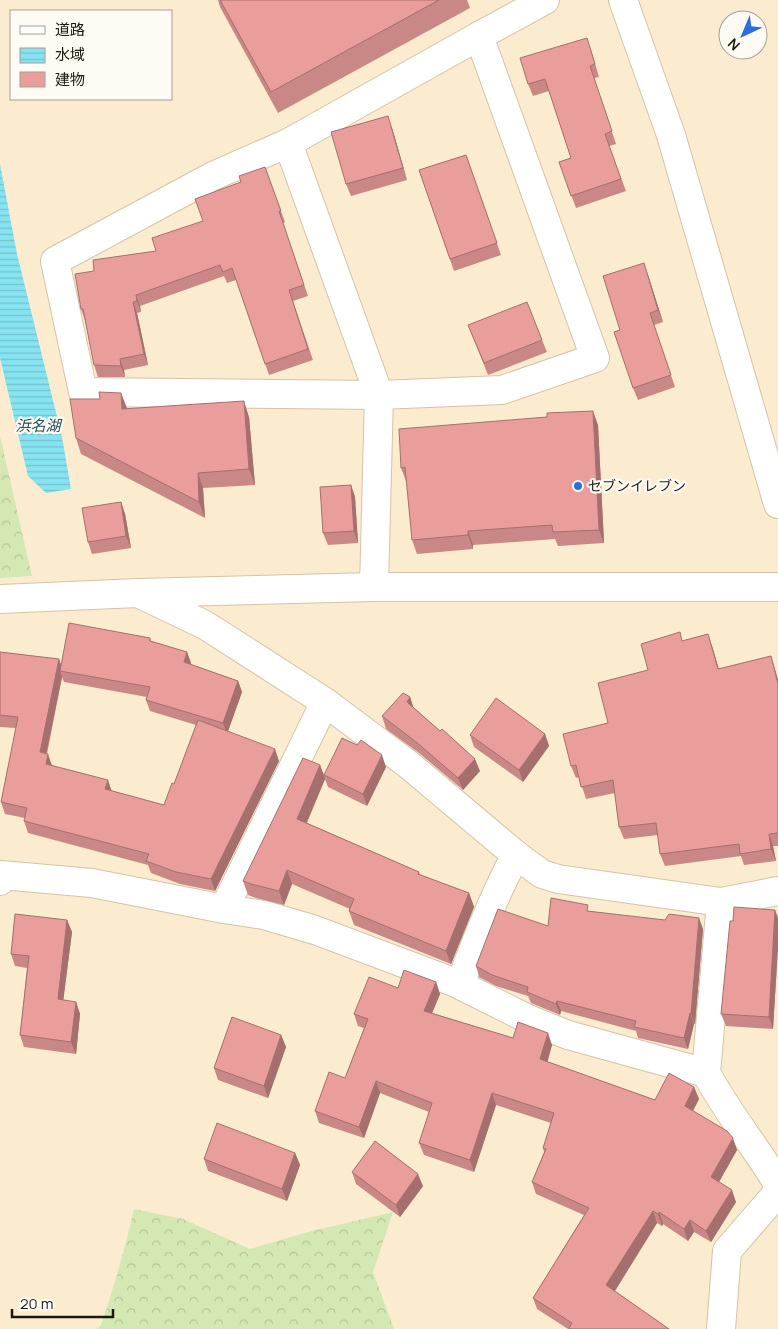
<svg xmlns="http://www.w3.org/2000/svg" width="778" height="1329" font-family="Manrope,'Noto Sans JP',sans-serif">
  <defs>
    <pattern id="forest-crowns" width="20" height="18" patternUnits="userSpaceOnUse" patternTransform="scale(1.25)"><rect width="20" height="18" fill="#d4e8b3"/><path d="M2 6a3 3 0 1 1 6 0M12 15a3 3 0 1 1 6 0" fill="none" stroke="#b6c699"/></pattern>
    <pattern id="water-rules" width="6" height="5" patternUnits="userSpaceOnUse" patternTransform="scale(1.25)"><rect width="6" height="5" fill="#86e3f1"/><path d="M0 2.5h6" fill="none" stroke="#73c2cd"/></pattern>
  </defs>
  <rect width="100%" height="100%" fill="#fceccf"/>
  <g fill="url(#forest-crowns)">
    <polygon points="0,436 32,576 0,578"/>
    <path d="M134,1209L183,1219L250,1249L308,1232L393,1212L373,1272L394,1329H97L101,1325C114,1287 125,1249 134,1209Z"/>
  </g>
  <polygon fill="url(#water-rules)" points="0,164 17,254 62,437 71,489 46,493 28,476 0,358"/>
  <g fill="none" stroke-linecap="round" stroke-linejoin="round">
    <g stroke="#d3c4a8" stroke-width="30">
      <g id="minor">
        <polyline points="288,143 213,176 55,261 83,392 379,395 288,143 479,36"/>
        <polyline points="374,587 379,395 502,390 595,358 479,36 545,0"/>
        <polyline points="138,593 205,625 325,702 409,765 516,855 542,874 558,879 721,902 778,891"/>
        <polyline points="0,881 1,875 92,883 224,909 264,915 315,930 456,983 528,1019 568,1035 706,1073"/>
        <path d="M721,902L706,1073C727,1112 755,1146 778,1184"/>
        <polyline points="224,909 325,702"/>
        <path d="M460,985C476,941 493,897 516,855"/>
        <polyline points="721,1329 727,1251 778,1192"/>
      </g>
    </g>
    <g stroke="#d3c4a8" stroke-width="30">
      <g id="tertiary">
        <polyline points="623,0 671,135 778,504"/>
        <polyline points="0,599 138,593 374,587 778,587"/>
      </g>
    </g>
    <use href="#minor" stroke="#fff" stroke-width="28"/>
    <use href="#tertiary" stroke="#fff" stroke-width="28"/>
  </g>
  <g fill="#c98886" fill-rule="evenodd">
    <polygon points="218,0 467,0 470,8 278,113 220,7"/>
    <polygon points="591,50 599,77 594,78 616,144 609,146 626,191 576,208 559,162 571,158 549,91 533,96 528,84"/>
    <polygon points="392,128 407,180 351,196 346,184"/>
    <polygon points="466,155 501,255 454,271 419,170"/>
    <polygon points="265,167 285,222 283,223 308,296 293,301 313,360 269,375 236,280 227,283 224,276 140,306 141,312 137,313 148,365 124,370 125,377 98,377 94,365 85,320 81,309 94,271 156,251 203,221 241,182"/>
    <polygon points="648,275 663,322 654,325 675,387 638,400 633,388 620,330"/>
    <polygon points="468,325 542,340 547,352 488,375"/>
    <polygon points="100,399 127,409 249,417 255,485 203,488 205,518 81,454 76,438"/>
    <polygon points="547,417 598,425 604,543 558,546 555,539 473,545 473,549 417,554 412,540 407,481 406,481 401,468"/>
    <polygon points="351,485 355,497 358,543 328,545 323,533"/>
    <polygon points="121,502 125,514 131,548 92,554 88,542"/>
    <path d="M150,638L151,641L187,652L191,663L190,664L238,681L242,692L228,731L279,761L215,891L180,884L151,873L148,865L28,833L24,821L25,818L5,814L1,802L16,728L0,727V652L59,659L61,665ZM62,677L64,682L147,697L146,700L150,711L196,725L174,784L164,805L112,791L52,765L47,754Z"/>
    <polygon points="683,641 712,646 719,669 771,656 778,680 778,846 773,846 776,861 744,865 741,856 665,866 660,854 658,835 624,839 619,827 615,793 586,799 579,777 576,778 571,766 608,723 648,670"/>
    <polygon points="410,697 413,707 440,731 480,771 463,790 419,753 386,729 382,716"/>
    <polygon points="545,734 549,746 523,782 474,747 470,735"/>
    <polygon points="320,765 324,775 386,767 367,806 328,787 325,779 307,823 419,872 420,875 469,893 474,907 451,964 354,925 349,911 350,909 292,884 284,905 256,898 248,895 243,881"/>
    <polygon points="775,910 778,918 778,947 773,1029 726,1026 721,1014 733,921"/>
    <polygon points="590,911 703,929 695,1024 694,1024 688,1049 638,1038 636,1031 561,1011 560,1015 531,1003 528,996 496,986 479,977 476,966 548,926"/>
    <polygon points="67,920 72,932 63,1000 76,1002 80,1014 76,1054 24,1047 20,1035 27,968 15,966 11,954"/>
    <polygon points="436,982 440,994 432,1013 513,1038 552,1045 547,1062 655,1100 694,1087 699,1099 693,1111 737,1150 719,1182 736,1202 711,1242 694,1232 688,1241 663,1224 662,1226 657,1223 615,1291 669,1329 568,1329 537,1309 533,1298 584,1215 536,1194 532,1182 544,1152 543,1148 551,1123 496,1105 474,1172 424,1155 419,1143 429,1112 380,1093 364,1138 319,1123 315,1111 345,1078 364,1028 358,1026 354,1014 398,988"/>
    <polygon points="281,1035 286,1047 268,1098 218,1080 214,1068"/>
    <polygon points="295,1153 300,1165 287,1201 208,1171 204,1159"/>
    <polygon points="352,1172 423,1186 400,1217 356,1184"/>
  </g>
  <g fill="#a46f6d">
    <polygon points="388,116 392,128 407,180 403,168"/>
    <polygon points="644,263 648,275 663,322 658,310"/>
    <polygon points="136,295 140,306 141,312 137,301"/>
    <polygon points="133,302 137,313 148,365 144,354"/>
    <polygon points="120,359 124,370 125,377 121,366"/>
    <polygon points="121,393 127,408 128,425 122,409"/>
    <polygon points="244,401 249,417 255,485 249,469"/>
    <polygon points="593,411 598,425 604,543 599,530"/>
    <polygon points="198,473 203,488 205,518 199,502"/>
    <polygon points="351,485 355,497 358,543 354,531"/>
    <polygon points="121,502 125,514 131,548 126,536"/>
    <polygon points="468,531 473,545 473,549 468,535"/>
    <polygon points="708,634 712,646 722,681 718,669"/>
    <polygon points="187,652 191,663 188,673 184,662"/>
    <polygon points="771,656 778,680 778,684"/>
    <polygon points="59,659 63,671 60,671 62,677 44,764 40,752"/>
    <polygon points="238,681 242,692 227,734 223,723"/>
    <polygon points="410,697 414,709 407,702"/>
    <polygon points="545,734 549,746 523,782 519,770"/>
    <polygon points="275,749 279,761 215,891 211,879"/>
    <polygon points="48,754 52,766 46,764"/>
    <polygon points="382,755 386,767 367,806 363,794"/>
    <polygon points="475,759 480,771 463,790 458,778"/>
    <polygon points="320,765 325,779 302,833 297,819"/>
    <polygon points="108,780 112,792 105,789"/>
    <polygon points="769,834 773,846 776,861 771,849"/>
    <polygon points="287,870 292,884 284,905 279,891"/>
    <polygon points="469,893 474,907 451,964 446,951"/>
    <polygon points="775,910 778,918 778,947 773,1029 769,1017"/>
    <polygon points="699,918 703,929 695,1024 691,1014"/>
    <polygon points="67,920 72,932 62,1011 58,999"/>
    <polygon points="436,982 440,994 428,1023 424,1011"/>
    <polygon points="557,1001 561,1011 560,1015 556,1004"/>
    <polygon points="76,1002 80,1014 76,1054 71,1042"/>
    <polygon points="690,1013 694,1024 688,1049 684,1038"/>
    <polygon points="548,1033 552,1045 545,1071 540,1059"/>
    <polygon points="281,1035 286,1047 268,1098 264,1086"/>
    <polygon points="376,1081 380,1093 364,1138 359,1127"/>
    <polygon points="694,1087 699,1099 689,1118 685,1106"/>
    <polygon points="492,1093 496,1105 474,1172 470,1160"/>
    <polygon points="733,1138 737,1150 715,1189 711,1177"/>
    <polygon points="295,1153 300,1165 287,1201 282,1189"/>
    <polygon points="418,1174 423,1186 400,1217 396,1205"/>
    <polygon points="732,1190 736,1202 711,1242 706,1231"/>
    <polygon points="653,1211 657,1223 611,1297 606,1285"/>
    <polygon points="659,1212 663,1224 662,1226 658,1214"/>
    <polygon points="690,1220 694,1232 688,1241 684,1229"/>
  </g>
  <g fill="#ea9e9c" stroke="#a46f6d">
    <polygon points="220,0 439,0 271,92"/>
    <polygon points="587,38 595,64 590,66 612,131 605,134 621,179 571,196 559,162 571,158 545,79 528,84 520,58"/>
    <polygon points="388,116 403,168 346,184 331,132"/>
    <polygon points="466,155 497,243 450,259 419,170"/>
    <polygon points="265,167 281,211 279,211 304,285 289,290 308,349 265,364 232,268 223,272 220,265 136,295 137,301 133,302 144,354 120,359 121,366 94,365 83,309 81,309 75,274 94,271 93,260 156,251 152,238 203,221 195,199 241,182 239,176"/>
    <polygon points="644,263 658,310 650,313 671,375 633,388 614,332 620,330 603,276"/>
    <polygon points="527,302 542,340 484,363 468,325"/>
    <polygon points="99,392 121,393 122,409 244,401 249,469 198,473 199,502 76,438 70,399 100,399"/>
    <polygon points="593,411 599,530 553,532 552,525 468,531 468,535 412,540 405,467 401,468 399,429 547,417 547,413"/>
    <polygon points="351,485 354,531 323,533 320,487"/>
    <polygon points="121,502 126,536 88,542 82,508"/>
    <polygon points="69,623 150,638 150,641 187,652 184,662 238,681 223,723 146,700 150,687 60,671"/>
    <polygon points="680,632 682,641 708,634 718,669 771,656 778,684 778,833 769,834 771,849 740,854 739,844 660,854 656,823 619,827 613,780 581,787 576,765 571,766 563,734 608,723 598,683 648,670 641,644"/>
    <polygon points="0,652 59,659 40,752 48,754 46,764 108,780 105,789 164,805 172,783 174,784 198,720 275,749 211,879 176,872 146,861 149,854 24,821 27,808 1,802 18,717 0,715"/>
    <polygon points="403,693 410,697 407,702 440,731 442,729 475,759 458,778 415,741 382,716"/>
    <polygon points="496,698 545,734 519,770 470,735"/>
    <polygon points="342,738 357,745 361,740 382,755 363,794 324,775"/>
    <polygon points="303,758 320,765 297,819 419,872 418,874 469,893 446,951 349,911 354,899 287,870 279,891 251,884 243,881"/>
    <polygon points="551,898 588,905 587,911 665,920 669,914 699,918 691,1014 690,1013 684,1038 634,1027 636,1021 557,1001 556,1004 527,992 528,987 492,975 476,966 498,909 548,926"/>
    <polygon points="734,907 775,910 769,1017 721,1014 730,921 733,921"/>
    <polygon points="15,914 67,920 58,999 76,1002 71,1042 20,1035 29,956 11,954"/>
    <polygon points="404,970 436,982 424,1011 513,1038 518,1022 548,1033 540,1059 655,1100 669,1073 694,1087 685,1106 727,1131 733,1138 711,1177 732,1190 706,1231 690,1220 684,1229 659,1212 658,1214 653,1211 606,1285 669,1329 571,1329 569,1328 572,1323 533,1298 589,1208 532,1182 546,1149 543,1148 554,1113 492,1093 470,1160 419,1143 432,1103 376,1081 359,1127 315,1111 329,1072 345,1078 368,1019 354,1014 369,977 398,988"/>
    <polygon points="232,1017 281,1035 264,1086 214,1068"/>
    <polygon points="217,1123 295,1153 282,1189 204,1159"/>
    <polygon points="375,1141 418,1174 396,1205 352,1172"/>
  </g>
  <circle fill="#2e6dda" stroke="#fefbf5" stroke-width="2" cx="578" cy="486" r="5"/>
  <g text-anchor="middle" stroke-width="4.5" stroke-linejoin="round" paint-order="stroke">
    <g font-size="14" fill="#1d180d" stroke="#fefbf5" text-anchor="start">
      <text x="588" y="491">セブンイレブン</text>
    </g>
    <g font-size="15" font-style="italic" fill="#244e55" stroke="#fefbf5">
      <text x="38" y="431">浜名湖</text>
    </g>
  </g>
  <rect x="10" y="10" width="162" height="90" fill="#fefbf5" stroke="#a4a098"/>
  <rect x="20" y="26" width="25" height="8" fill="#ffffff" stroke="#a4a098"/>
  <text x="55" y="35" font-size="15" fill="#1d180d">道路</text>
  <rect x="20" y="48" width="25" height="15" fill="url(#water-rules)" stroke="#a4a098"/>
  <text x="55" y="60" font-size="15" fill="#1d180d">水域</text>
  <rect x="20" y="72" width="25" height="15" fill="#ea9e9c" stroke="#a4a098"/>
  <text x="55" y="85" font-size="15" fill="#1d180d">建物</text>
  <g transform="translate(743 35) rotate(224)"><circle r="24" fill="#fefbf5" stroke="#a4a098"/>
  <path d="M0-4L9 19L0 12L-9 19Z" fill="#2e6dda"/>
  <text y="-8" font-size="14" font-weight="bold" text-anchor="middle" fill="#1d180d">N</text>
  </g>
  <path d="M12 1309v8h101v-8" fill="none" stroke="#1d180d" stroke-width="2.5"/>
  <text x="20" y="1309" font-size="15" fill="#1d180d" stroke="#fefbf5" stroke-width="4" paint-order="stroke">20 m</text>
</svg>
